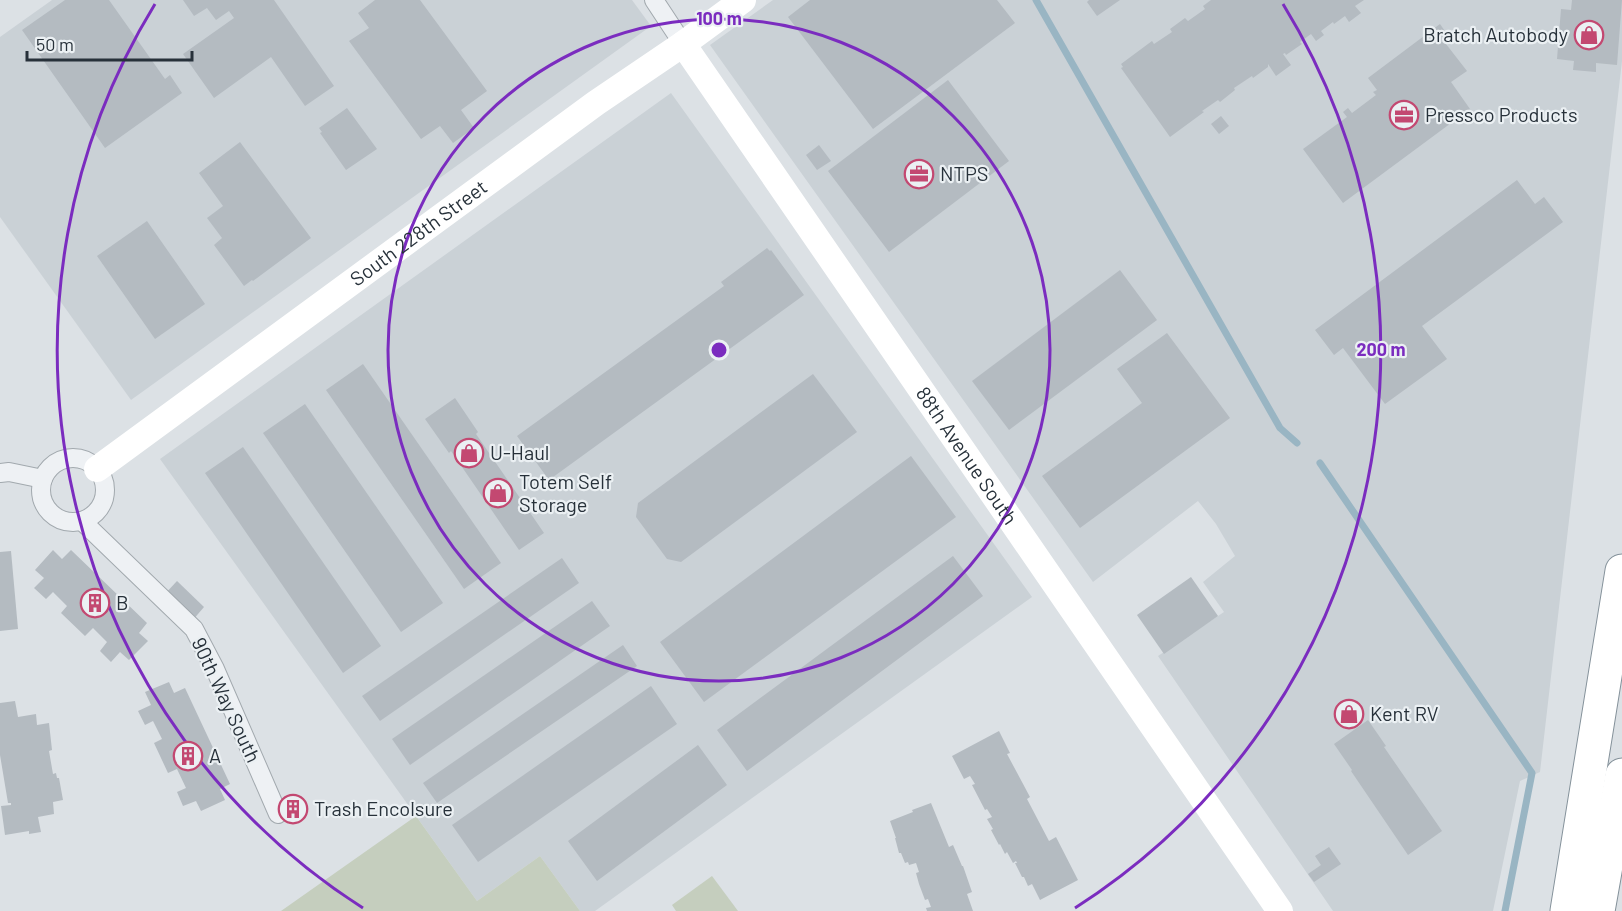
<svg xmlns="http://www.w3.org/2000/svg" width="1622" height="911" font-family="Barlow,sans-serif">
  <rect width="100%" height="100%" fill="#dce1e5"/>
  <g fill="#cad1d6">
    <polygon points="52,0 632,0 651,26 131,400 0,217 0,37"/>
    <polygon points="773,0 1622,0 1622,61 1540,772 1520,781 1493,911 1333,911 1158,656 1224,612 1203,582 1235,556 1216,524 1198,501 1093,582 710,45"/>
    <polygon points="671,93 1032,597 595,911 580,911 540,856 477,901 160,459"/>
  </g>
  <g fill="#c5cebe">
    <polygon points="416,816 477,901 540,856 580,911 281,911"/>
    <polygon points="712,876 738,911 676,911 672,905"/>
  </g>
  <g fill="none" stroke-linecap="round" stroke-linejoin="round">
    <g stroke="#99b5c3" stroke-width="7">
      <polyline points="1036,0 1280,428 1297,443"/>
      <polyline points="1320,463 1532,773 1505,911"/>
    </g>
  </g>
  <g fill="#b4bbc1">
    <polygon points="65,0 109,0 165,79 170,75 182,93 105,148 22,30"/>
    <polygon points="183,0 274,0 334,86 305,106 271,57 214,98 183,54 234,18 229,11 216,20 207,8 194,16"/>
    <polygon points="375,0 420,0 487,91 461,110 474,128 453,143 440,126 421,139 349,41 369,28 358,13"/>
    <polygon points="810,0 997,0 1015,23 873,129 788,17"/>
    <polygon points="1089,0 1120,0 1097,16 1087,2"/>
    <polygon points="1211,0 1364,0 1355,6 1361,13 1349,22 1345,16 1334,24 1333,22 1321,31 1324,35 1316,41 1311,34 1300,42 1302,44 1286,55 1285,53 1283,54 1291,65 1276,76 1268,64 1268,67 1253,78 1252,76 1234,88 1235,90 1220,102 1218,100 1202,111 1204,112 1170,137 1121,68 1123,67 1121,64 1152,41 1154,44 1172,32 1170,29 1185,18 1188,21 1205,9 1203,6"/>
    <polygon points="1572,0 1622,0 1617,65 1596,63 1596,72 1573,70 1574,61 1557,59 1561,9 1571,10"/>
    <polygon points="1440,24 1451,40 1446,44 1467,71 1451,82 1470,109 1343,203 1303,149 1347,117 1343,112 1348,108 1352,113 1376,95 1373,92 1377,90 1368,78"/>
    <polygon points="948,80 1009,161 889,252 828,171"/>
    <polygon points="347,108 377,149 346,170 320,133 322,132 319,128"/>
    <polygon points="1221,116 1229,126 1219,134 1211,124"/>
    <polygon points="240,142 311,238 253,281 252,280 244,286 214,245 222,238 207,218 223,206 199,173"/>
    <polygon points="819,145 831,161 817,170 806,155"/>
    <polygon points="1517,180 1535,204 1544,197 1563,222 1422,326 1447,359 1385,404 1343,348 1334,355 1315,330"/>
    <polygon points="147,221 205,304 155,339 97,256"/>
    <polygon points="767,248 770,251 771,250 804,295 549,480 517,436 724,286 721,282"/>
    <polygon points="1120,270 1157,320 1009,430 972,381"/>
    <polygon points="1167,333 1230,418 1080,528 1042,476 1142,403 1117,369"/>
    <polygon points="363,364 501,563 464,589 326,390"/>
    <polygon points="813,374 857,432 681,562 667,559 636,517 638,503"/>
    <polygon points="455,398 478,432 476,434 544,533 519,550 451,451 449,453 425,419"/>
    <polygon points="305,404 443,603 401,632 263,433"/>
    <polygon points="243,447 381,646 343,673 205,473"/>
    <polygon points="911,456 956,517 704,702 660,642"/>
    <polygon points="53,550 62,559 71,550 147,623 139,633 148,641 129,660 120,652 111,662 100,651 107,642 93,628 85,636 61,613 67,606 53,592 46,599 34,588 44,578 35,570"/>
    <polygon points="11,551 18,629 0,631 0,552"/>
    <polygon points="953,556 983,596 747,771 717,730"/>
    <polygon points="562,558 579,583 380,721 362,696"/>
    <polygon points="1191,577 1218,616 1164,654 1137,615"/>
    <polygon points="177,581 204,607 192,621 164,595"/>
    <polygon points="592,601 610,626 410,765 392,739"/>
    <polygon points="623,645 637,666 437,803 423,783"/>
    <polygon points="169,682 174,693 185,688 230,784 220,789 225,800 201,811 196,801 183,806 177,792 186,788 177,769 168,773 154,743 162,739 153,721 145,725 138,711 151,705 145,692"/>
    <polygon points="651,686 677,724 478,862 452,825"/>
    <polygon points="15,701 18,717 36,714 37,725 49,723 52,750 49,751 53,774 56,773 57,778 59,778 63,800 53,802 54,814 38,817 41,832 29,834 29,831 5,835 1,806 11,805 11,803 8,803 0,755 0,703"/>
    <polygon points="1368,720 1386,746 1384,747 1442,831 1408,855 1351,771 1352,770 1334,744"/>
    <polygon points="999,731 1010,753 1007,754 1030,797 1027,799 1049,841 1056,837 1078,880 1040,900 1032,884 1028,886 1024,877 1022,877 1015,863 1017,863 1016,861 1013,863 1007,852 1005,854 1000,844 999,845 991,830 993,829 987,819 992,817 987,809 985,810 972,785 975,784 970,776 964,779 952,756"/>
    <polygon points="698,745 727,785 597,881 568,841"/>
    <polygon points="288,801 303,812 299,818 284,807"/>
    <polygon points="931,803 949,847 953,845 962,866 963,866 972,892 967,894 973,911 927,911 926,908 931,907 928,899 925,900 919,884 916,873 919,872 916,863 909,865 908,862 905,863 901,853 899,853 895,838 896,838 890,821 913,812 912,810"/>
    <polygon points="1329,847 1341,864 1314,882 1308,874 1321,865 1315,856"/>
  </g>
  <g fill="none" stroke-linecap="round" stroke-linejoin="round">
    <g stroke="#a2a9ae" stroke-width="20">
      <g id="street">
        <polyline points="654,0 683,44"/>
        <circle cx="73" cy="490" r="32"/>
        <polyline points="0,473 9,472 43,479"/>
        <polyline points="82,521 194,629 215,669 278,814"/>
      </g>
    </g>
    <g stroke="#84919a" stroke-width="35">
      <g id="highway">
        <polyline points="1567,911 1622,571"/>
        <polyline points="1598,911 1622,775"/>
      </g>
    </g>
    <use href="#street" stroke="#eef1f4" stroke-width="18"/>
    <g stroke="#fff" stroke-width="26">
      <path id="s1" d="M683,44L1280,911"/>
      <path id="s2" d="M97,469L596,103L683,44L743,0"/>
    </g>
    <use href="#highway" stroke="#fff" stroke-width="33"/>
  </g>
  <g fill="none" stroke="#7b2cbf" stroke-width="3">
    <circle cx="719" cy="350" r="331"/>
    <path d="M363 908A662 662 0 0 1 155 4M1283 4A662 662 0 0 1 1075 908"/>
  </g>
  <defs>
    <g id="shop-ring" transform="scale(1.5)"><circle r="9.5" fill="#ebf0f3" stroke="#c34871" stroke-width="1.5"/><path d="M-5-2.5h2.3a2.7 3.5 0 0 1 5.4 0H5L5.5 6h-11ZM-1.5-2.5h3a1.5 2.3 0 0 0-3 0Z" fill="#c34871"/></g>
    <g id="office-ring" transform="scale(1.5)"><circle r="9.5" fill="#ebf0f3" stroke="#c34871" stroke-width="1.5"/><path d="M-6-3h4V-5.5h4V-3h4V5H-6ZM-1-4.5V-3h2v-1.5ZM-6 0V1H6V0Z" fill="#c34871"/></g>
    <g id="building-ring" transform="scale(1.5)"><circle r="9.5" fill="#ebf0f3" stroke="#c34871" stroke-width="1.5"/><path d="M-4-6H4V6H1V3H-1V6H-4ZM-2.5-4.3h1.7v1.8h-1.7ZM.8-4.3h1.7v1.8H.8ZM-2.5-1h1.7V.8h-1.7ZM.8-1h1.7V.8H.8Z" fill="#c34871"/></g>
  </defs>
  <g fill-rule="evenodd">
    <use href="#shop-ring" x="1589" y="35"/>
    <use href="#office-ring" x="1404" y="115"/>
    <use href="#office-ring" x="919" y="174"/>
    <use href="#shop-ring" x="469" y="453"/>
    <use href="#shop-ring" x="498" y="493"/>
    <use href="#building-ring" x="95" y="603"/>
    <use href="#shop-ring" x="1349" y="714"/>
    <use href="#building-ring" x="188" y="756"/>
    <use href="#building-ring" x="293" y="809"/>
  </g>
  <g text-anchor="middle" stroke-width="4.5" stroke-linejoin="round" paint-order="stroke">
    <g font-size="20" fill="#27313a" stroke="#ebf0f3" text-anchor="start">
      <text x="1568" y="42" text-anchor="end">Bratch Autobody</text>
      <text x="1425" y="122">Pressco Products</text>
      <text x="940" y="181">NTPS</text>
      <text x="490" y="460">U-Haul</text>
      <text x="519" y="489">Totem Self<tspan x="519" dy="23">Storage</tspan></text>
      <text x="116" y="610">B</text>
      <text x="1370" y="721">Kent RV</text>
      <text x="209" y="763">A</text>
      <text x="314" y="816">Trash Encolsure</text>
    </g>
    <g font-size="20" fill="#27313a" stroke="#ebf0f3">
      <text dy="7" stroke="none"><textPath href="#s2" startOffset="399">South 228th Street</textPath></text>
      <text dy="7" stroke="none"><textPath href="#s1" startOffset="500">88th Avenue South</textPath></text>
      <text transform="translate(226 700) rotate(65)" y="7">90th Way South</text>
    </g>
  </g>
  <circle cx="719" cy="350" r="9" fill="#7b2cbf" stroke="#ebf0f3" stroke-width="3"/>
  <g font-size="18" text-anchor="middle" font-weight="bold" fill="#7b2cbf" stroke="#ebf0f3" stroke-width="4.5" stroke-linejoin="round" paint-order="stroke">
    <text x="719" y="25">100 m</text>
    <text x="1381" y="356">200 m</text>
  </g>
  <path d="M27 51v9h165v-9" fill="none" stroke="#27313a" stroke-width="3"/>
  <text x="36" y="51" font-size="18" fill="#27313a" stroke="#ebf0f3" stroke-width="4.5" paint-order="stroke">50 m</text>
</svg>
